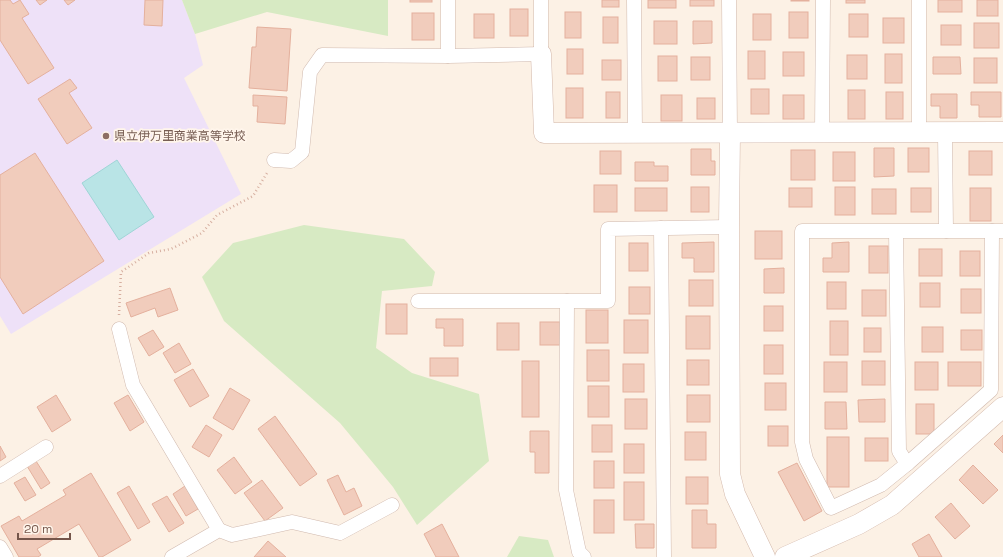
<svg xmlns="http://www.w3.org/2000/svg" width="1003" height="557" font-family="'Space Grotesk','Noto Sans JP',sans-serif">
  <rect width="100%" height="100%" fill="#fcf1e5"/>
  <polygon fill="#eee1f8" points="0,0 182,0 195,34 203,65 184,78 241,194 11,334 0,316"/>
  <g fill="#d7eac3">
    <polygon points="182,0 388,0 388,36 267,12 195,34"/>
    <polygon points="304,225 404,239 435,272 432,286 382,291 376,348 412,373 479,394 489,461 417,525 393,487 340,423 224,321 202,277 233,243"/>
    <polygon points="519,536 548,540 554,557 507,557"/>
  </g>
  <polygon fill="#b9e4e6" stroke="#9fd5d7" points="117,160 154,217 119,240 82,183"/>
  <g fill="#f1ccbc" stroke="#e4b09d">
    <polygon points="0,0 10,0 13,4 20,0 29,14 22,18 54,68 28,84 0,40"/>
    <polygon points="36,0 47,0 40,5"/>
    <polygon points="64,0 75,0 68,5"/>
    <polygon points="145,0 163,0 162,26 144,25"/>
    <rect x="410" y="0" width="22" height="2"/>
    <rect x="602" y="0" width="17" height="7"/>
    <rect x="648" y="0" width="28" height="8"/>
    <rect x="690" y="0" width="24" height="6"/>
    <rect x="791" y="0" width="18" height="1"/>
    <rect x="846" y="0" width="19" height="3"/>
    <rect x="938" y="0" width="24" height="12"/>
    <rect x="977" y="0" width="21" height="16"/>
    <rect x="510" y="9" width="18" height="27"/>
    <rect x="565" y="12" width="16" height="26"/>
    <rect x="789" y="12" width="19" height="26"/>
    <rect x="412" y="13" width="22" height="27"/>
    <rect x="474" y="14" width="20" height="24"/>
    <rect x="753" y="14" width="18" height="26"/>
    <rect x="849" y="14" width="19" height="23"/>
    <rect x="603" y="17" width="15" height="26"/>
    <rect x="883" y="18" width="21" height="25"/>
    <rect x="654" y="21" width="23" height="23"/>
    <polygon points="693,21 712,21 712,43 693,44"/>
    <rect x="974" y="23" width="25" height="25"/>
    <rect x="941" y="25" width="20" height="20"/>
    <polygon points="257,27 291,29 287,91 249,88 252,47 256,47"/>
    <rect x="567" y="49" width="16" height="25"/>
    <rect x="748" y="51" width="17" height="28"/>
    <rect x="783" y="52" width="21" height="24"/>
    <rect x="885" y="54" width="17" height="29"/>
    <rect x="847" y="55" width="20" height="24"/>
    <rect x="658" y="56" width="19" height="25"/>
    <rect x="691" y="57" width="19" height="23"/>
    <polygon points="933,57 960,57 961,74 933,74"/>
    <rect x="974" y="58" width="23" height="25"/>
    <rect x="602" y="60" width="19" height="20"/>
    <polygon points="70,79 77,88 69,93 92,128 67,144 38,99"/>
    <rect x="566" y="88" width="17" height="30"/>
    <rect x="751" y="89" width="18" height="25"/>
    <rect x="848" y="90" width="17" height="29"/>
    <rect x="606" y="92" width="14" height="26"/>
    <rect x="886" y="92" width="17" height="27"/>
    <polygon points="971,92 1001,92 1001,117 979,117 979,105 971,105"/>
    <polygon points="931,94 957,94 957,118 940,118 940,106 931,106"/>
    <polygon points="253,95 287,97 285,124 257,122 258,106 253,106"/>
    <rect x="661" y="95" width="21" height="26"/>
    <rect x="783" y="95" width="21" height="24"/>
    <rect x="697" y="98" width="18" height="21"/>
    <polygon points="874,148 894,148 894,176 874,177"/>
    <rect x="908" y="148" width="21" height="24"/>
    <polygon points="691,149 711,149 711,161 715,161 715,175 691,175"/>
    <rect x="791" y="150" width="24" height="30"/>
    <rect x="600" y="151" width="21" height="23"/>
    <rect x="969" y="151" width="23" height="24"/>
    <rect x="833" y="152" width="22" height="29"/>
    <polygon points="35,153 104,261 23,314 0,277 0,175"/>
    <polygon points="635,162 654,162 654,166 668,166 668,181 635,181"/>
    <rect x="594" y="185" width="23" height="27"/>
    <rect x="691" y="187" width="18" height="25"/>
    <rect x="835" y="187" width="20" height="28"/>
    <rect x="635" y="188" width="32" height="23"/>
    <rect x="789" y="188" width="23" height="19"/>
    <rect x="911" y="188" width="20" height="24"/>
    <rect x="970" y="188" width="21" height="33"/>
    <rect x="872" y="189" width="24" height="25"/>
    <rect x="755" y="231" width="27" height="28"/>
    <polygon points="714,242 714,272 694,272 694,258 682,258 682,243"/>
    <polygon points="849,242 849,272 823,272 823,258 832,258 832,243"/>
    <rect x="629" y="243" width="19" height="28"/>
    <rect x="869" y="246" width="19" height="27"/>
    <rect x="919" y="249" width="23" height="27"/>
    <rect x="960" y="251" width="20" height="25"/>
    <polygon points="784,268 784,293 764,293 764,269"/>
    <rect x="689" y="280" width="24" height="26"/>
    <rect x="827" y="282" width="19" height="27"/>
    <rect x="920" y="283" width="20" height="24"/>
    <rect x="629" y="287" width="21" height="27"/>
    <polygon points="170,288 178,310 158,317 155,308 131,317 126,303"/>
    <rect x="961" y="289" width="20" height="24"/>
    <rect x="862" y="290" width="24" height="26"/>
    <rect x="386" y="304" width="21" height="30"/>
    <rect x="764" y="306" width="19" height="25"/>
    <rect x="586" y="310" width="22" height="33"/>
    <rect x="686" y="316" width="24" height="33"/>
    <polygon points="436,319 463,319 463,346 444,346 444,328 436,328"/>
    <rect x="624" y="320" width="24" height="33"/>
    <rect x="830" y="321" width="18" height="34"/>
    <rect x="540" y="322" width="20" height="23"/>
    <rect x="497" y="323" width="22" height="27"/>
    <rect x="922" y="327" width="21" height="25"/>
    <rect x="864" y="328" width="17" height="24"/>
    <polygon points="153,330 164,347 149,356 138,338"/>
    <rect x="961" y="330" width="21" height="20"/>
    <polygon points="179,343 191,364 175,373 163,353"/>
    <rect x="764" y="345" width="19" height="29"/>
    <rect x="587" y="350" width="22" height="31"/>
    <rect x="430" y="358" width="28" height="18"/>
    <rect x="687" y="360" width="22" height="25"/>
    <rect x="522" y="361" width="17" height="56"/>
    <rect x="862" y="361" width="23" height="24"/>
    <rect x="824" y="362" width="23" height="30"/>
    <rect x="915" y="362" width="23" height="28"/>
    <rect x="948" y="362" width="33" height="24"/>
    <rect x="623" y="364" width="21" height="28"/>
    <polygon points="193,369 209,396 190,407 174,380"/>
    <rect x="765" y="383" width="21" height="27"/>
    <rect x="588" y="386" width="21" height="31"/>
    <polygon points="230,388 250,400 233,430 213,418"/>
    <polygon points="56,395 71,420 52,432 37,407"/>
    <polygon points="128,395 144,422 130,431 114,403"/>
    <rect x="687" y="395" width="23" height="27"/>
    <rect x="625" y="399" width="22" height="30"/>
    <polygon points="885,399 885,422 859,422 858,400"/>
    <polygon points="825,402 846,402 847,429 825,429"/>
    <rect x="916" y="404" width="18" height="30"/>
    <polygon points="275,416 317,474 300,486 258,429"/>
    <polygon points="206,425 222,435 209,457 192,447"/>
    <rect x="592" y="425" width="20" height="27"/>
    <rect x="768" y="426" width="20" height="20"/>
    <polygon points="530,431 549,431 549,473 535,473 535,452 530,452"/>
    <rect x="685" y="432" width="21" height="28"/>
    <polygon points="1003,435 1003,453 994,444"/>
    <rect x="827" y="437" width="22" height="50"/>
    <rect x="865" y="438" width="23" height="23"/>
    <rect x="624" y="444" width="20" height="29"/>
    <polygon points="0,446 6,457 0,461"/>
    <polygon points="234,457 252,482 235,494 217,470"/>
    <polygon points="36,461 50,483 41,489 27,466"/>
    <rect x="594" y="461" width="20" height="27"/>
    <polygon points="797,463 822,511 804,521 778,472"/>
    <polygon points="973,465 998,490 983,504 959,480"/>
    <polygon points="91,473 131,540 102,557 99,557 79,524 37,549 41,555 38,557 19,557 1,526 19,516 22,521 66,495 63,490"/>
    <polygon points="338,475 346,492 354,488 362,506 344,515 327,480"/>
    <polygon points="25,477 36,495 25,501 14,483"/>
    <rect x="686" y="477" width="22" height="27"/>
    <polygon points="262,480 283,508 265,521 244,493"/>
    <rect x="624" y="482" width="20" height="38"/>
    <polygon points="129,486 150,522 138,529 117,493"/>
    <polygon points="185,486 198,509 186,516 173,494"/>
    <polygon points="167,496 184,523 169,532 152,504"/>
    <rect x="594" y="500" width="20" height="33"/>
    <polygon points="951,503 970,526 955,539 935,517"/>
    <polygon points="692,510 707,510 707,524 716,524 716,548 692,548"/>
    <polygon points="442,524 459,557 436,557 424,534"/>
    <polygon points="635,524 654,524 654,548 636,548"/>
    <polygon points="929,534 942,557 919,557 912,544"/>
    <polygon points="268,541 286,557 254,557"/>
  </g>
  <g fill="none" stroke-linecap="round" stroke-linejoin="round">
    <g stroke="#d0b9ae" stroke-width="15">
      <g id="street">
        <polyline points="448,0 448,56 541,54 541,0"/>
        <polyline points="634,0 635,133"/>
        <polyline points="729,0 730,133"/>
        <polyline points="919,132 919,0"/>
        <polyline points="945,132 946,231"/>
        <polyline points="822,133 823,0"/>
        <polyline points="274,160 291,161 302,152 310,72 322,55 448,56"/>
        <polyline points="661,228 664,557"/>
        <polyline points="896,231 899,451 907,464 881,485 831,508 806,459 802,442 802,231 1003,231"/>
        <polyline points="418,301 608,301 608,229 729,227"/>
        <polyline points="567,301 566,490 579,552 584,557"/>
        <polyline points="119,329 133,385 219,530"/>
        <polyline points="907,464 991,390 992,231"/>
        <polyline points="0,476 46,447"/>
        <polyline points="0,547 6,557"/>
        <polyline points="172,557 219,530 232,535 292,522 340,533 392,505"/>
      </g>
    </g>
    <g stroke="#d3b8ab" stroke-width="21">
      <g id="secondary">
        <polyline points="541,54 544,133 1003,132"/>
        <polyline points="730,133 729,227 730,474 735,494 765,557"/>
        <polyline points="785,557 859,524 892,505 1003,407"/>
      </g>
    </g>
    <polyline stroke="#d6afa0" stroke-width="2.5" stroke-dasharray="1 3" stroke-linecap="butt" points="119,315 121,272 149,253 171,249 202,233 217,215 253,196 267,173"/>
    <use href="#street" stroke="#fff" stroke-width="14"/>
    <use href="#secondary" stroke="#fff" stroke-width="20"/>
  </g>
  <circle fill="#8d6e63" stroke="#fff5eb" stroke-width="1.5" cx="106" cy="136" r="4"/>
  <g text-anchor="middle" stroke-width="3.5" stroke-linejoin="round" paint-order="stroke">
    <g font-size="12" fill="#785e54" stroke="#fff5eb" text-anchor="start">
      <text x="114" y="140">県立伊万里商業高等学校</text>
    </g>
  </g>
  <path d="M18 533v6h52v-6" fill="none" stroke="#75554a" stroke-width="2"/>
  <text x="24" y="533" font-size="12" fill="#75554a" stroke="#fff5eb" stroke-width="3" paint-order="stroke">20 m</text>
</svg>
